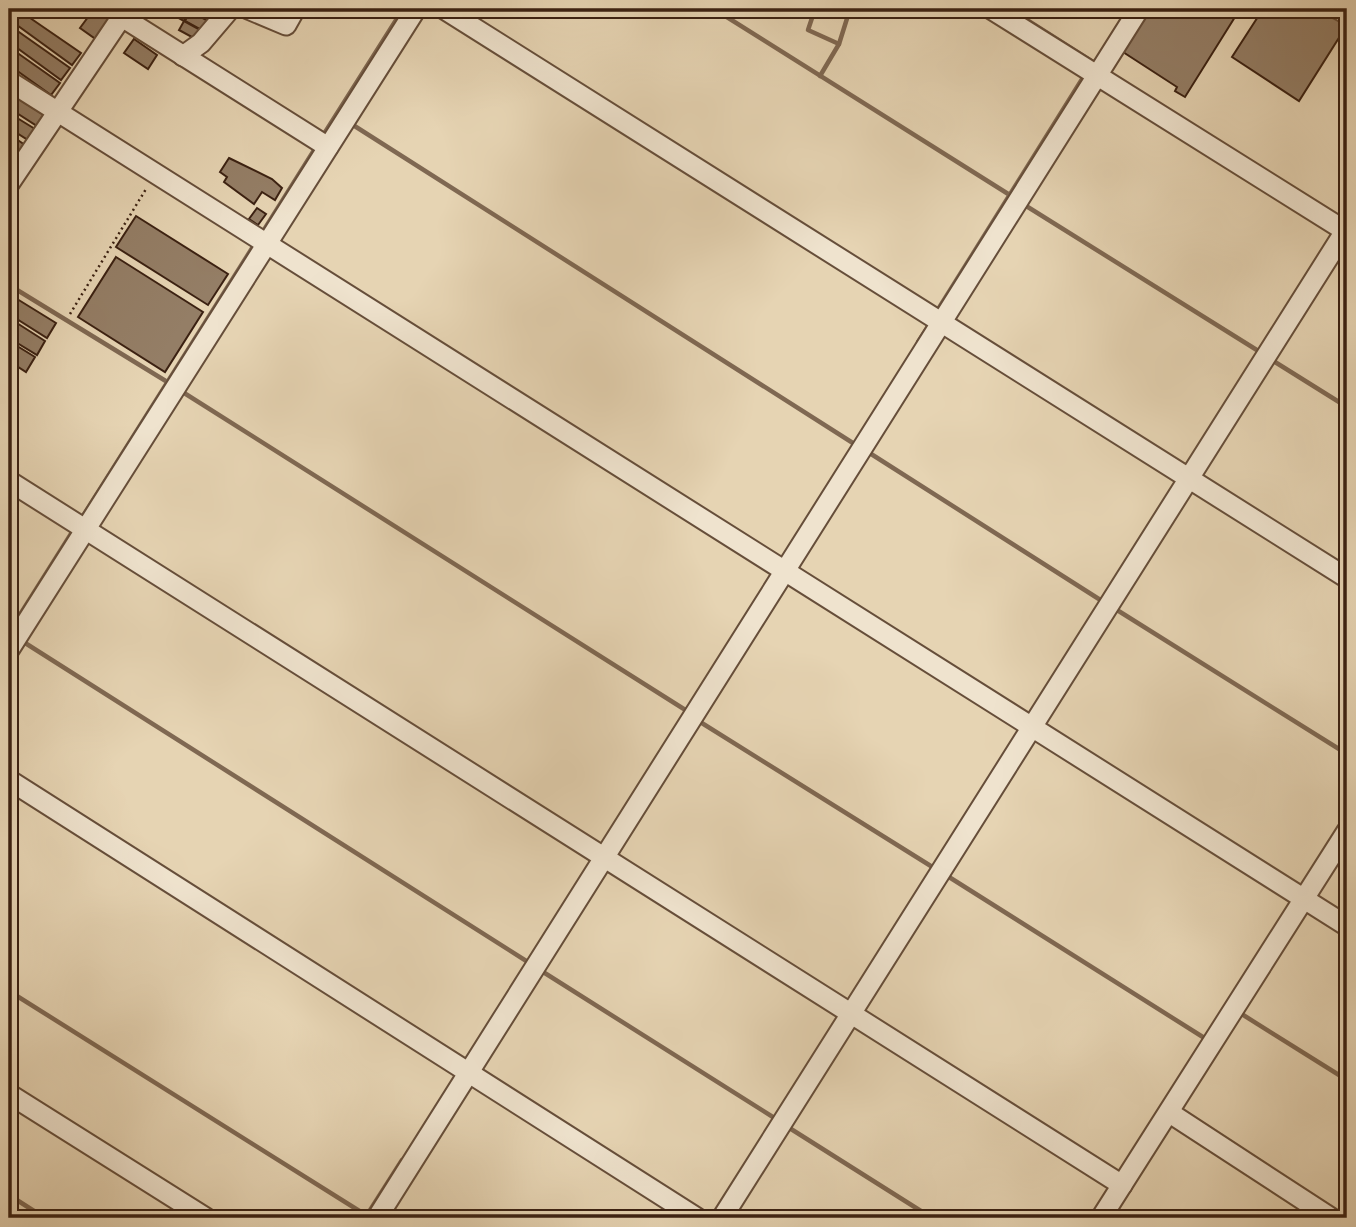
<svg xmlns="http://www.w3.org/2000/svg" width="1356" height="1227" font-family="'Libre Caslon Text',serif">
  <rect width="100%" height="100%" fill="#e6d4b3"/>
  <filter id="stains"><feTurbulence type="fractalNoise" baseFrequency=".00286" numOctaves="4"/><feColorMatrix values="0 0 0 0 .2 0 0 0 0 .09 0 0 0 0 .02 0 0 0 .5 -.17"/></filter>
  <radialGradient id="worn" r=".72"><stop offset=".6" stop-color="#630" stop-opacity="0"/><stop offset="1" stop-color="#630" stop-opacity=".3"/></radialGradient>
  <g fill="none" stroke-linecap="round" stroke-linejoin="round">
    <g stroke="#7f6852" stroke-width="4.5">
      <polyline points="714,9 1013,197"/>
      <polyline points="815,9 808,30 839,44"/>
      <polyline points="1010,9 1096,64"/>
      <polyline points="820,76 839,44 850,9"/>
      <polyline points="353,125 856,445"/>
      <polyline points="322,137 403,9"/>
      <polyline points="1023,204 1260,352"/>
      <polyline points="262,233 316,147"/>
      <polyline points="9,285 169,383"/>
      <polyline points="937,311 1084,76"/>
      <polyline points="918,342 929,325"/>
      <polyline points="1275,362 1347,407"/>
      <polyline points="181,391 687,711"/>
      <polyline points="868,452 1102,601"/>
      <polyline points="81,519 254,245"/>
      <polyline points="1117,610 1347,754"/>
      <polyline points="9,632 74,529"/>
      <polyline points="22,641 531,964"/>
      <polyline points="697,720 934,868"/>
      <polyline points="949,877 1206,1039"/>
      <polyline points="540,970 776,1119"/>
      <polyline points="9,991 369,1217"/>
      <polyline points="1240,1013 1347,1080"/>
      <polyline points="791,1129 932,1218"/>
      <polyline points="9,1195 45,1218"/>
      <polyline points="365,1218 402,1160"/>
    </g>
  </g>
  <g fill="#947e66" stroke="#3b2112" stroke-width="2">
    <polygon points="17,9 81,53 72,65 10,20"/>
    <polygon points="94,9 101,9 113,18 97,40 80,28"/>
    <polygon points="163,9 186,9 189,11 184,21"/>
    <polygon points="1151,9 1240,9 1185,97 1175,91 1177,87 1123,52"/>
    <polygon points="1263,9 1322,9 1347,25 1299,101 1232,57"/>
    <polygon points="190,11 210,22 205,32 185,21"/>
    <polygon points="184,21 204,32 199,41 179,30"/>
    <polygon points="9,25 70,68 61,80 9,42"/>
    <polygon points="134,39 157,55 148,69 124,53"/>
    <polygon points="9,47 60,83 51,95 9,65"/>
    <polygon points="9,93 44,115 37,126 9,108"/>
    <polygon points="9,113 35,129 28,140 9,128"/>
    <polygon points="9,134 25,145 19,156 9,149"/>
    <polygon points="229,158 272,179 282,188 275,200 262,192 254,204 224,182 227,177 220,172"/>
    <polygon points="257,208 266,214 258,225 249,219"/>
    <polygon points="136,216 228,274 208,305 116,247"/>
    <polygon points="116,257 203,312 165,372 78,317"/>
    <polygon points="9,294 56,323 47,338 9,314"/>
    <polygon points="9,318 45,341 37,355 9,338"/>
    <polygon points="9,341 35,357 26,372 9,361"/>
  </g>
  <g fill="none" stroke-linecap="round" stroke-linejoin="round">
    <g stroke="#664e3a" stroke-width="23">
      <g id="minor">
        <polyline points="248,9 286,25 295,9"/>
        <polyline points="444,9 1347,578"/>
        <polyline points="991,9 1347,232"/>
        <polyline points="1338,9 1347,14"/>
        <polyline points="122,17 328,147"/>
        <polyline points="183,56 201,43 230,9"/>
        <polyline points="9,81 1347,926"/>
        <polyline points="9,184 127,9"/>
        <polyline points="9,481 1122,1185"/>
        <polyline points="9,650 416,9"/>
        <polyline points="9,780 697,1218"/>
        <polyline points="9,1094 206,1218"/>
        <polyline points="1170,1113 1331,1218"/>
        <polyline points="377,1218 1139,9"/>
        <polyline points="722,1218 1347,228"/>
        <polyline points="1101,1218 1347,831"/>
      </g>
    </g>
    <polyline stroke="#3b2112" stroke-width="2.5" stroke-dasharray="2 3.5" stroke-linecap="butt" points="70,314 146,189"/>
    <use href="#minor" stroke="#efe3ce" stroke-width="19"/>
  </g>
  <rect width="1356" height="1227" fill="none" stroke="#e6d4b3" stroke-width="35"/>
  <rect x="10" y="10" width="1335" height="1206" fill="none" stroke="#3b2112" stroke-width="3.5"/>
  <rect x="18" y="18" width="1321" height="1192" fill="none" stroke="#3b2112" stroke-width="2"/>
  <rect width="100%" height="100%" filter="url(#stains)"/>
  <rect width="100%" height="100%" fill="url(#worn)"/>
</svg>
